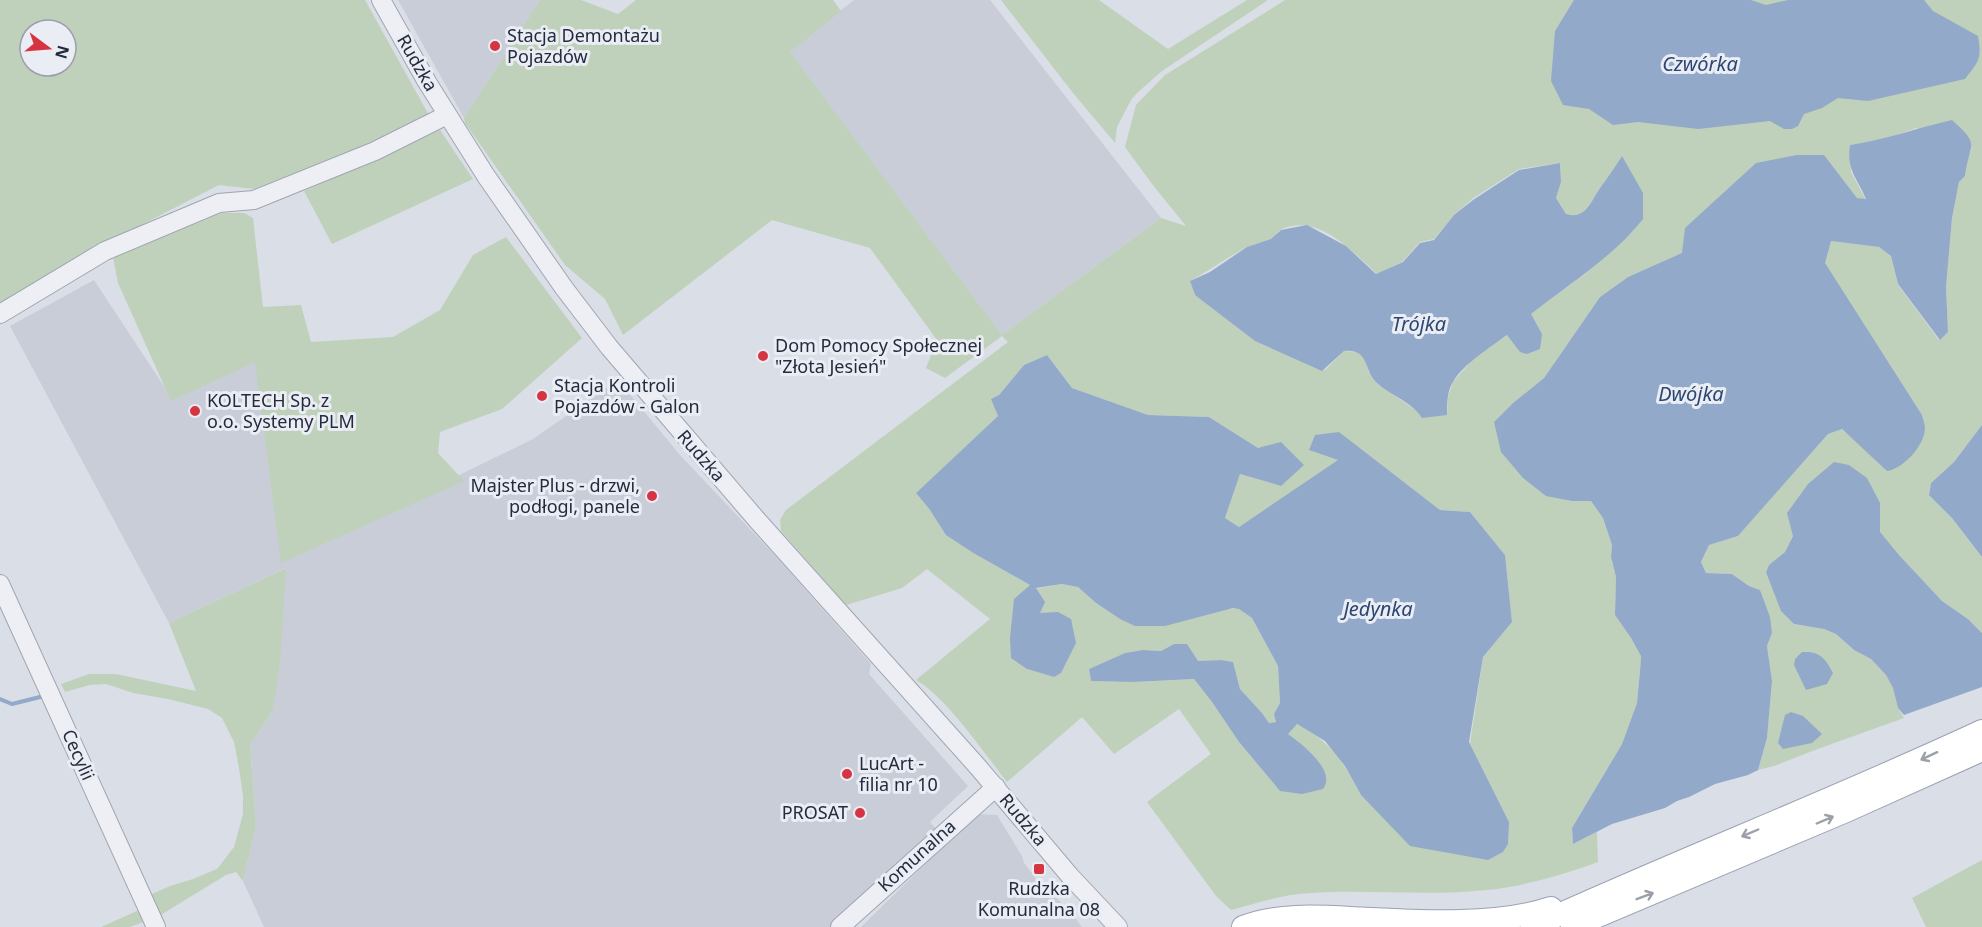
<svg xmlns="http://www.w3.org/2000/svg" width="1982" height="927" font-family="'Noto Sans',sans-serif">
  <rect width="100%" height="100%" fill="#dadee6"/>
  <g fill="#c8cdd8">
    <polygon points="398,0 540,0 464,118"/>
    <polygon points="854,0 990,0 1161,218 1002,335 789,51"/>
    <polygon points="94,280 171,397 259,353 285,560 533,439 618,380 680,455 781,562 871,664 869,674 968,786 930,822 937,830 855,902 830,927 264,927 243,881 256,826 250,745 273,710 285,568 169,623 10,326"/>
    <polygon points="976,814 997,815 1022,856 1024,863 1040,884 1045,887 1070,911 1082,927 861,927"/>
  </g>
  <g fill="#bfd1bb" fill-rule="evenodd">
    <path d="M0,0H365L430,117L352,155L262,190L219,185L77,258L0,304ZM30,30H66V66H30Z"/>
    <path d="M540,0H581L618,14L636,0H833L841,11L790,52L1002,335L1161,218L1186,226L1152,184L1125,147L1136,105L1165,75L1285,0H1982V425L1954,462L1931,483L1929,494L1952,518L1982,557V633L1968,619L1942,601L1899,555L1879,532L1880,503L1793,536L1785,552L1769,565L1766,572L1794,624L1824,629L1836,634L1854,650L1871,659L1886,675L1893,688L1898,708L1904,718L1815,750L1774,766L1758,770L1767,738L1772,681L1767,646L1772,633L1760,590L1749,586L1732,574L1706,573L1701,562L1709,545L1738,536L1828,434L1841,429L1850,436L1909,458L1925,431L1922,415L1824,263L1831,241L1879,247L1891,256L1898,285L1939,340L1948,332L1946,287L1952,218L1959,182L1965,176L1967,162L1972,148L1916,128L1881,141L1850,145L1851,172L1866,200L1857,198L1823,155L1683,253L1628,277L1600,297L1544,378L1513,403L1494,422L1572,501H1591L1603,518L1612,545L1611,557L1616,577L1615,615L1631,638L1641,656L1640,671L1637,703L1622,744L1572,828L1573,844L1597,832L1598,862C1562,875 1526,886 1487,890C1424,897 1361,888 1298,894C1275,897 1253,904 1231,910L1216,896L1147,802L1211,754L1179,709L1114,754L1082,717L1007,782C985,754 946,697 916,680L990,619L927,569L902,588L846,605L781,531L780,520L786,510L1008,342L1002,336L945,378L926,368L937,340L870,248L772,220L623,335L605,299L565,265L465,123L464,118ZM1622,156L1635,229L1585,274L1530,314L1542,334L1508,335L1474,358L1453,382L1448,397L1447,415L1417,411L1376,383L1368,370L1364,357L1359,352L1344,351L1325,370L1195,295L1190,281C1209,271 1226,258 1245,248C1253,244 1264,243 1272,239C1276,236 1277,231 1282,229C1318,213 1352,251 1377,274L1402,262L1420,242L1434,239L1454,215L1472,199L1519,169L1560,163L1561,182L1556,198L1566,214C1586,220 1591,201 1600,188C1608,177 1615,167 1622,156ZM1047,355L1072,388L1148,415L1209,417L1258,448L1281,486L1240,474L1225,518L1239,527L1339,460L1309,450L1338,432L1440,510L1470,512L1505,555L1512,622L1483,657L1470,744L1509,822L1361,795C1342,760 1333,743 1296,724L1287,734L1299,742L1280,791L1239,742L1212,702L1194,679L1133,682L1091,681L1089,669L1125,653L1143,650L1161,651L1174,644L1198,661L1221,660L1233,662L1240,689L1262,713L1269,723L1277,721L1274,714L1280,703L1278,666L1252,618L1238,608L1120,619L1096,603L1078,587L1062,584L1035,589L1040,614L1046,613L1054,677L1027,669L1030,585L975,554L930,510L916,493L998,416L992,399L999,395L1024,365Z"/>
    <polygon points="1001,0 1099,0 1168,49 1247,0 1268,0 1162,71 1137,93 1131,100 1117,127 1115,143 1073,93"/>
    <polygon points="440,130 473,179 332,244 304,191"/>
    <polygon points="222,213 244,213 253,218 263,307 301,305 311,342 393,337 440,310 473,255 506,237 582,338 502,409 440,432 438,453 464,481 281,563 255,362 171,401 118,283 113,257"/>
    <polygon points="286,568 280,661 273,710 250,745 256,826 243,881 236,872 226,875 159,916 130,927 101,927 137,911 152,894 170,886 193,879 217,869 234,847 243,814 243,796 239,768 234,742 222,718 208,709 168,699 133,693 106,684 90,685 65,692 61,684 89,674 116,674 196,691 169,623"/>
    <polygon points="1982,860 1982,927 1926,927 1912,898"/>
  </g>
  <g fill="#92a9ca">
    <path d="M1574,0H1751L1766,5L1788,0H1924L1933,11L1978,36C1982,59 1979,61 1965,79L1868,101L1838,98L1822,108L1804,114L1798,126L1792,129H1784L1770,121L1698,129L1638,122L1613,125L1589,109L1563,105L1551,81L1555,31Z"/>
    <path d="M1952,120C1982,147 1969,142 1965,176L1959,182L1952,218L1946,287L1948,332L1940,340L1898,284L1891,256L1879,247L1831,241L1825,263L1922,415C1923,419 1925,425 1925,429C1924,446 1903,469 1887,471L1842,429L1828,434L1738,536L1709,545L1701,562L1706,573L1732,574L1749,586L1760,590L1770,617L1772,633L1767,646L1772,681L1767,738L1758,770L1748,775L1715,784L1689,797L1677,801L1665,808L1612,824L1573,844L1572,828L1622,744L1637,703L1640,671L1641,656L1631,638L1615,615L1616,577L1611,557L1612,545L1603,518L1591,501H1572L1546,496L1523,478L1501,452L1494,422L1513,403L1544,378L1600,297L1628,277L1682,253L1685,228L1756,163L1797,155H1824L1857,198L1866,199C1858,179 1846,170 1850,145C1885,140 1917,128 1952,120Z"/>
    <path d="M1622,156L1643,193V219C1614,256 1568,285 1531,314L1542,334L1540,349L1527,354L1520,352L1507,335C1491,347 1463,364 1453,382C1447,391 1447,404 1447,415L1422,418C1412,402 1392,396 1378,384C1363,371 1370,348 1344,351L1322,371L1255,341L1195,295L1190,281L1210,272L1247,247L1271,239L1281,230L1307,225L1346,246L1376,274L1403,262L1420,243L1434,240L1454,215L1473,200L1519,170L1560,163L1561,182L1556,198L1566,214C1586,220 1591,201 1600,188C1608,177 1615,167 1622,156Z"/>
    <path d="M1047,355L1072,388L1148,415L1209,417L1258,448L1281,442L1304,465L1281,486L1240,474L1225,518L1239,527L1338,460L1309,450L1315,435L1339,432L1440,510L1470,512L1505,555L1512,622L1483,657L1469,742L1509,822L1508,844L1503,852L1488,860L1410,846L1361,795L1345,766L1325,741L1297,724L1288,734C1302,744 1337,771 1323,789L1302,794L1280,791L1239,742L1212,702L1194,679L1133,682L1091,681L1089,669L1125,653L1143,650L1161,651L1174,644H1187L1198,661L1221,660L1233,662L1240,689L1262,713L1269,723L1276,722L1274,714L1280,703L1278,666L1252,618L1239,609L1233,608L1165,626H1135L1120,619L1096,603L1078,587L1062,584L1036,588L1045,602L1040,613L1058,612L1071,619L1076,643L1061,673L1054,677L1027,669L1011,658L1010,638L1014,599L1030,585L975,554L946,535L930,510L916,493L998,416L991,399L999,395L1024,365Z"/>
    <polygon points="1982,425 1982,557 1952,518 1929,495 1931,483 1954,462"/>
    <polygon points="1834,462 1849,465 1867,478 1880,503 1880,532 1899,555 1942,601 1968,619 1982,633 1982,687 1904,715 1898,708 1893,688 1886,675 1871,659 1854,650 1836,634 1824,629 1794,624 1781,611 1766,572 1769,565 1785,552 1793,536 1787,513 1808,484"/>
    <path d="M1802,652C1820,651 1825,658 1833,673L1827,684L1806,690L1794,665L1795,659Z"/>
    <polygon points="1791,712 1803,716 1822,734 1812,743 1783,749 1778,743 1785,715"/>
  </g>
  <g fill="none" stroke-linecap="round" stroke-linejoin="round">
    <polyline stroke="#92a9ca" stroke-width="4" points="0,699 12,704 44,696"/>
    <g stroke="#a0a5b0" stroke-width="20">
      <g id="minor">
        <polyline points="381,0 427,82 486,176 564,288 609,347 757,520 978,767 1070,876 1118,927"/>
        <polyline points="0,314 105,251 219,203 254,200 375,151 447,115"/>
        <polyline points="0,584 156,927"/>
        <polyline points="840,927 996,787"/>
      </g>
    </g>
    <g stroke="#99a1b3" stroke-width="24">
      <g id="major">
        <path d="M1243,927C1277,914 1315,916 1351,918C1412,921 1494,927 1551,908"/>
        <path d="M1532,927C1681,859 1834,800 1982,731"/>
        <polyline points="1572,927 1846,811 1982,750"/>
      </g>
    </g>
    <use href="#minor" stroke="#edeff5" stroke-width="18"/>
    <use href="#major" stroke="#fff" stroke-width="22"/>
  </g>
  <defs><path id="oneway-shaft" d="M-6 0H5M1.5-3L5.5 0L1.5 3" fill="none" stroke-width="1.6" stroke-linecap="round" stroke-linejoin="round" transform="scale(1.5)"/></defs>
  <g stroke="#9ca0a8">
    <use href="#oneway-shaft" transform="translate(1929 756) rotate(155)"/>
    <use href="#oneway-shaft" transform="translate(1825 820) rotate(-23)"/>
    <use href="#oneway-shaft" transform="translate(1750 833) rotate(157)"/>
    <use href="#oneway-shaft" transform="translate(1645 896) rotate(-21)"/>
  </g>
  <g fill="#d73441" stroke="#eaedf4" stroke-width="2">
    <circle cx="495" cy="46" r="6"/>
    <circle cx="763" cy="356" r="6"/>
    <circle cx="542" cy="396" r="6"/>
    <circle cx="195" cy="411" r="6"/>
    <circle cx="652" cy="496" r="6"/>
    <circle cx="847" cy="774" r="6"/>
    <circle cx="860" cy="813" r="6"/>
    <rect x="1033" y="863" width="12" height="12" rx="3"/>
  </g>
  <g text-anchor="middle" stroke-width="6" stroke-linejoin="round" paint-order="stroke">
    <g font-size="18" fill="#242b3d" stroke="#eaedf4" text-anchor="start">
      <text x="507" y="42">Stacja Demontażu<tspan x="507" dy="21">Pojazdów</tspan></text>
      <text x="775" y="352">Dom Pomocy Społecznej<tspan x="775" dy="21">"Złota Jesień"</tspan></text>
      <text x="554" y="392">Stacja Kontroli<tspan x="554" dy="21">Pojazdów - Galon</tspan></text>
      <text x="207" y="407">KOLTECH Sp. z<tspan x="207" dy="21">o.o. Systemy PLM</tspan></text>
      <text x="640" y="492" text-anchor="end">Majster Plus - drzwi,<tspan x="640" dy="21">podłogi, panele</tspan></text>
      <text x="859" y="770">LucArt -<tspan x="859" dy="21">filia nr 10</tspan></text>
      <text x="848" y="819" text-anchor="end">PROSAT</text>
      <text x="1039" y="895" text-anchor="middle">Rudzka<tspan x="1039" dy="21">Komunalna 08</tspan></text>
    </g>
    <g font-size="18" fill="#242b3d" stroke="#eaedf4">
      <text transform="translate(417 63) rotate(60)" y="6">Rudzka</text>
      <text transform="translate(701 456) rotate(49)" y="6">Rudzka</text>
      <text transform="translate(78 755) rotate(66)" y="6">Cecylii</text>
      <text transform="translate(1023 820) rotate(50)" y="6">Rudzka</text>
      <text transform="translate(917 856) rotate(-42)" y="6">Komunalna</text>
    </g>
    <g font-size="20" font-style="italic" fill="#2c4673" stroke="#eaedf4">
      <text x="1700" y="71">Czwórka</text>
      <text x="1419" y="331">Trójka</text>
      <text x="1691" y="401">Dwójka</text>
      <text x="1378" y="616">Jedynka</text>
    </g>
  </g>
  <g transform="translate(48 48) rotate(106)"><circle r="28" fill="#eaedf4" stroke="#9b9fab" stroke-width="1.5"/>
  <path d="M0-4.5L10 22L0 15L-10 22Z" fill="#d73441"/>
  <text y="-9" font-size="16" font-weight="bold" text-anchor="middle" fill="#242b3d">N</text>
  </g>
</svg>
